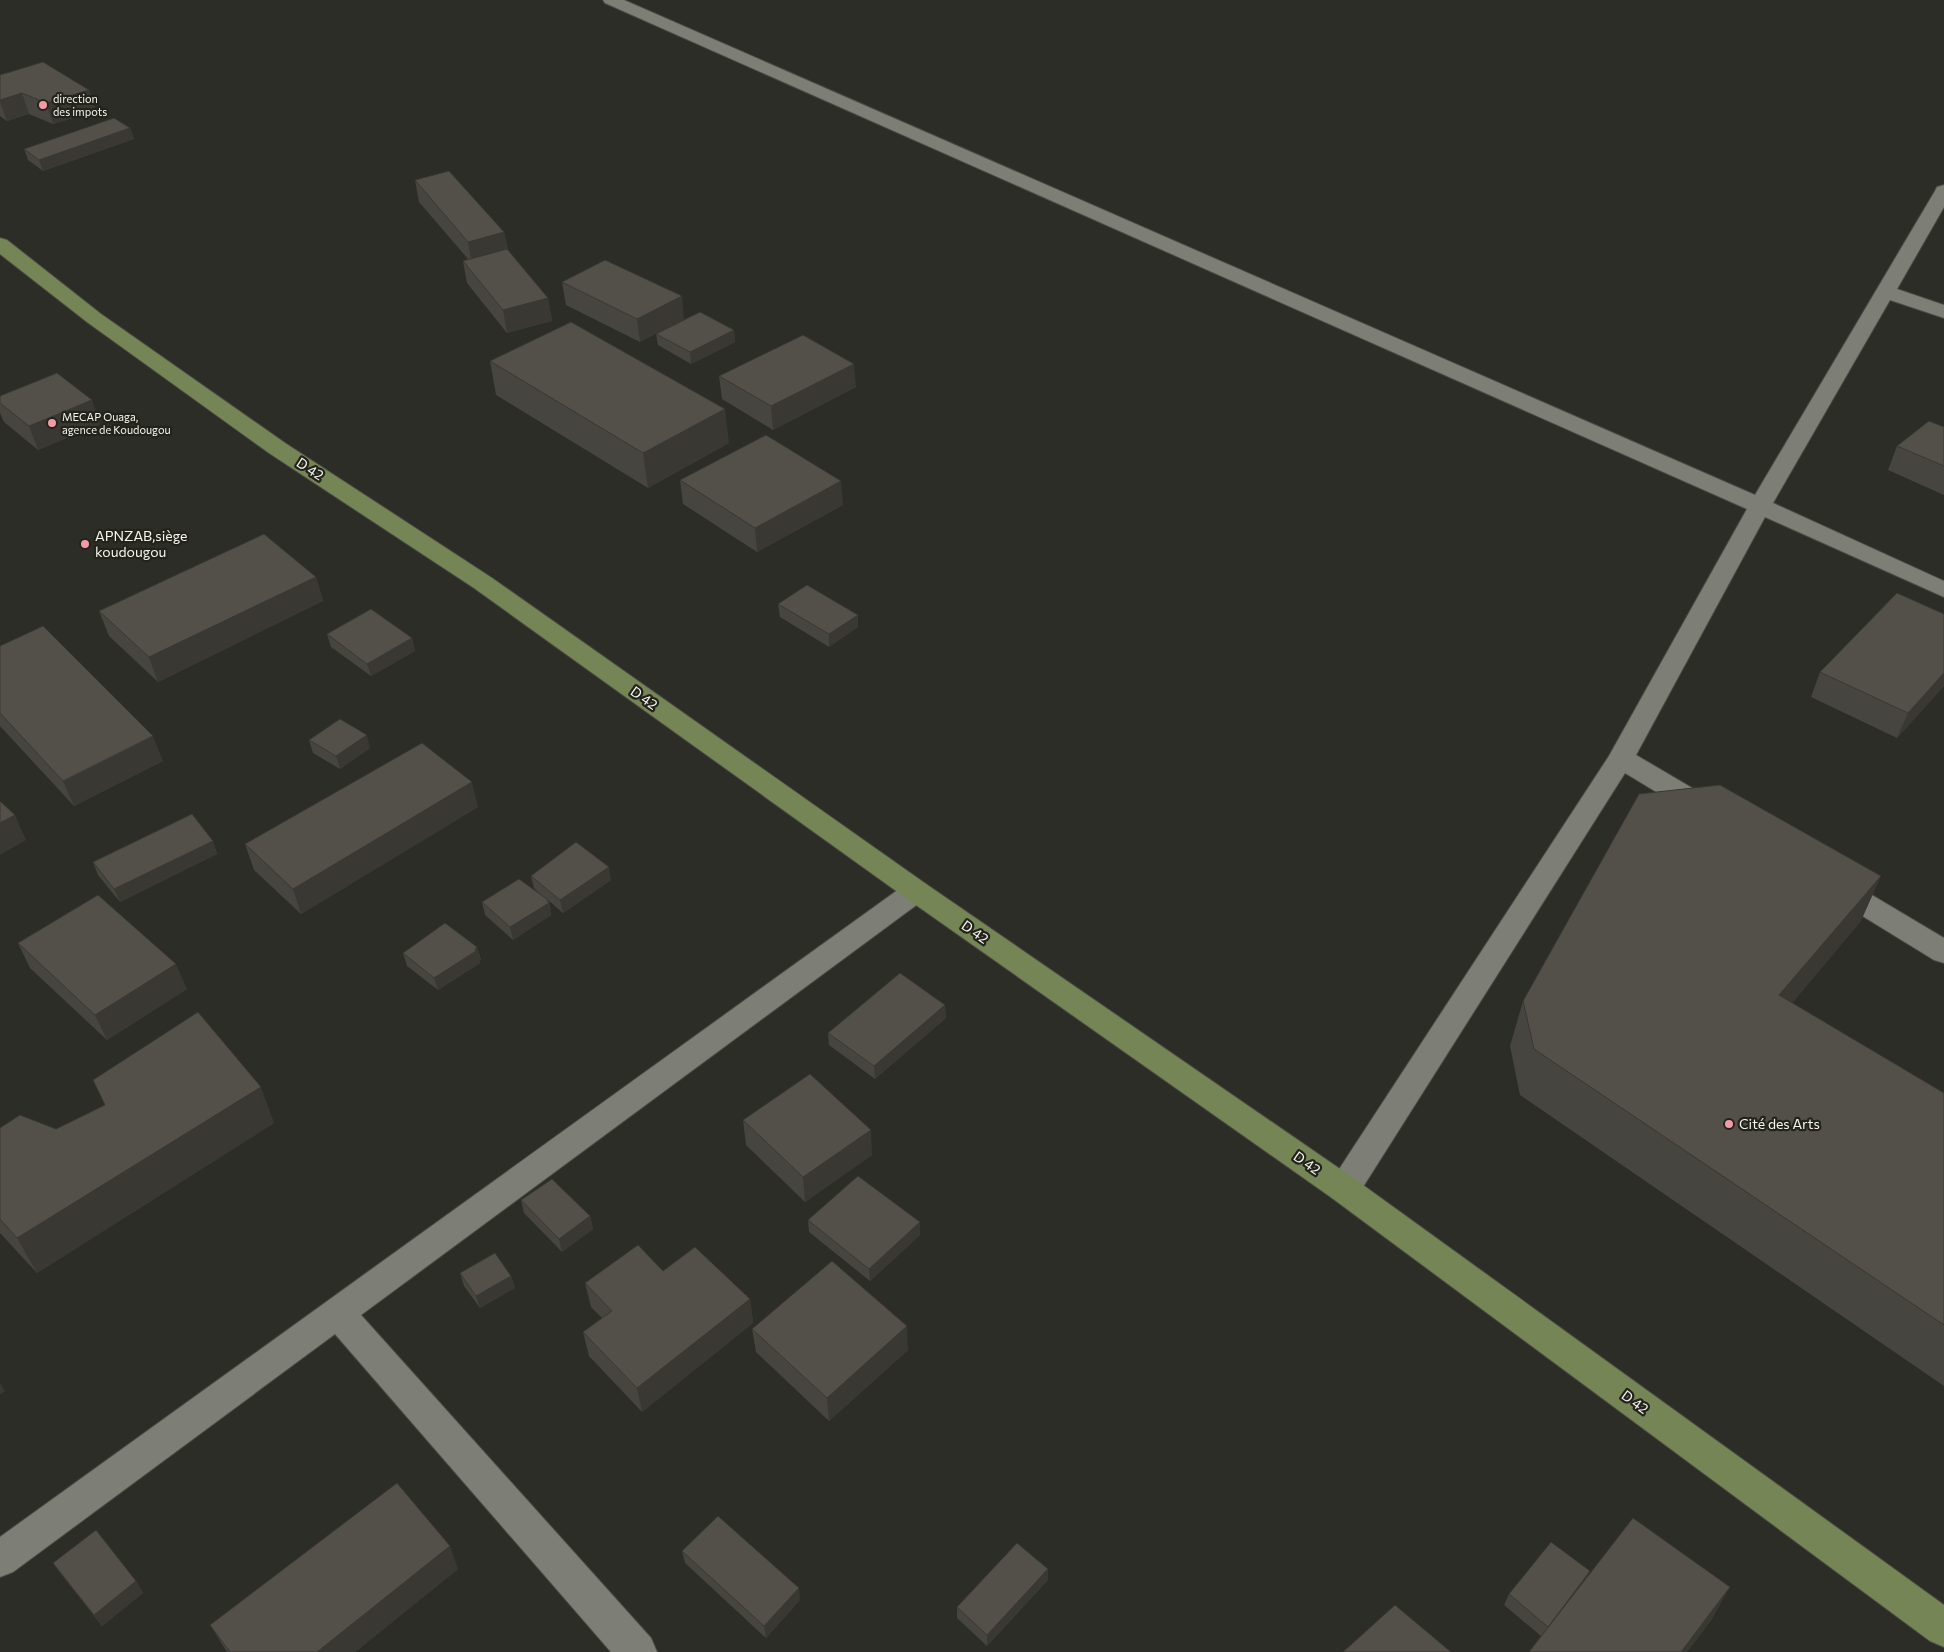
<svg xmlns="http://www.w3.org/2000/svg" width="1944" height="1652" font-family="Commissioner,sans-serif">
  <rect width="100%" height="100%" fill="#2c2d26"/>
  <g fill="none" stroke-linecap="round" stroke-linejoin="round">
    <g stroke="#4b4b44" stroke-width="2">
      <g id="street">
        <polygon points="603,0 624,0 1755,495 1935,191 1937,187 1944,185 1944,207 1897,289 1944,305 1944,318 1890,300 1773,503 1944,581 1944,597 1765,517 1636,755 1716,802 1720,809 1716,816 1706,818 1696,816 1625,773 1356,1198 1344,1202 1332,1198 1328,1189 1332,1180 1609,756 1747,509 605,3"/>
        <polygon points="1835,876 1845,879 1944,938 1944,963 1934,960 1825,893 1821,886 1825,879"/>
        <polygon points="916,881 926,884 930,891 926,898 361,1315 651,1638 657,1652 611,1652 335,1334 13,1572 0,1577 0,1537 906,884"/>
      </g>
    </g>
    <g stroke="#4b4b44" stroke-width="2">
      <polygon id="secondary" points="0,238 7,240 101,314 285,443 492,578 926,884 1356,1180 1944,1605 1944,1647 1930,1641 1332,1198 906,898 474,588 269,453 87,322 0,254"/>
    </g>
    <use href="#street" fill="#7d7e75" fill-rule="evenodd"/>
    <use href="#secondary" fill="#758556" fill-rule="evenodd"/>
  </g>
  <g fill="#47453f">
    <polygon points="0,75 89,90 96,111 53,124 29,114 7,121 0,116"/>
    <polygon points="130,128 134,139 43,171 28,160 24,149"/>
    <polygon points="415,180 504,232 508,250 548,298 552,321 507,333 467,283 463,261 468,259 419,202"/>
    <polygon points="562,282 684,319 640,342 566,305"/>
    <polygon points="734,330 735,342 691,364 658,345 656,334"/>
    <polygon points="490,361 729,443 648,488 496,395"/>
    <polygon points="719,376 856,387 773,430 722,399"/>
    <polygon points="0,396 100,424 38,450 4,422 0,413"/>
    <polygon points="1944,427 1944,495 1888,470 1897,446"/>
    <polygon points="680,480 843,505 757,552 683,504"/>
    <polygon points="316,577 323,601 158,682 109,636 99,611"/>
    <polygon points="778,604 858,615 858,627 829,647 780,617"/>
    <polygon points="327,634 412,638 415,651 371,676 331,647"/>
    <polygon points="0,646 163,761 74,806 0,726"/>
    <polygon points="1820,672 1944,686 1897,738 1811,697"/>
    <polygon points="309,740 370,748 340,769 313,753"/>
    <polygon points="478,807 301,914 254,870 245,844"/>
    <polygon points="213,841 217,854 120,902 98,875 93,862"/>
    <polygon points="531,876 611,880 563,913 549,901 551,915 513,940 485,915 482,902 538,892 534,888"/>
    <polygon points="1861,921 1792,1003 1944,1093 1944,1386 1520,1095 1510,1046 1523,1001"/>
    <polygon points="18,943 187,989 107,1040 30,968"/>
    <polygon points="477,947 481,960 479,961 480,963 438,990 407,966 403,953"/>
    <polygon points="945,1005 946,1018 875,1079 829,1045 828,1033"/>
    <polygon points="743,1120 872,1155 805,1202 746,1145"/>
    <polygon points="274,1123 37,1273 0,1233 0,1128 56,1129"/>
    <polygon points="521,1200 590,1216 593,1229 562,1252 524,1213"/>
    <polygon points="808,1220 920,1235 870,1281 809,1232"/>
    <polygon points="663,1271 750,1299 753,1323 642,1412 589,1356 583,1332 602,1318 591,1307 585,1283"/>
    <polygon points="460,1273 511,1276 515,1288 480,1308 464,1286"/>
    <polygon points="752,1329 908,1350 829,1421 756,1352"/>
    <polygon points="682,1551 800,1600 766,1638 685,1563"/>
    <polygon points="53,1563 136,1581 143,1593 102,1626 61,1574"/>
    <polygon points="458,1569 355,1652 227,1652 210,1625"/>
    <polygon points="1588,1577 1712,1619 1687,1652 1529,1652 1541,1636 1504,1605 1509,1594"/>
    <polygon points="1048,1580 987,1646 957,1618 957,1607"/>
  </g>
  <g fill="#3a3833">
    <polygon points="89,90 96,111 53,124 46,103"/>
    <polygon points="22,93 29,114 7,121 0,102 0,100"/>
    <polygon points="130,128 134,139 43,171 39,160"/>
    <polygon points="504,232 508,255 472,265 468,242"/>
    <polygon points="682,296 684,319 640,342 637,319"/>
    <polygon points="548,298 552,321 507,333 503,310"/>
    <polygon points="734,330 735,342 691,364 690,352"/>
    <polygon points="854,364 856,387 773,430 771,406"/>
    <polygon points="92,400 100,424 38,450 29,426"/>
    <polygon points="725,409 729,443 648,488 643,453"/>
    <polygon points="841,481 843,505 757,552 755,528"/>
    <polygon points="316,577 323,601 158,682 149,657"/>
    <polygon points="858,615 858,627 829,647 829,634"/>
    <polygon points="412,638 415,651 371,676 367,664"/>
    <polygon points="1944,673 1944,686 1897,738 1908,713"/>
    <polygon points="367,735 370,748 340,769 336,756"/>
    <polygon points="153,736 163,761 74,806 63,781"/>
    <polygon points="472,782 478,807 301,914 293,889"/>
    <polygon points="15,815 26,840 0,855 0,823"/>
    <polygon points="213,841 217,854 120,902 114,889"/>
    <polygon points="609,867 611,880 563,913 560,900"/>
    <polygon points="1881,876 1861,921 1760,1041 1779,995"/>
    <polygon points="548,900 551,915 513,940 510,927"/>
    <polygon points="477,947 481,960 479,961 480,963 438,990 434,978"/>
    <polygon points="176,964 187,989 107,1040 95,1015"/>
    <polygon points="945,1005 946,1018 875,1079 874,1066"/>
    <polygon points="261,1087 274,1123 37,1273 17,1238"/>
    <polygon points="871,1130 872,1155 805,1202 803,1177"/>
    <polygon points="590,1216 593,1229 562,1252 559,1239"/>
    <polygon points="920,1222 920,1235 870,1281 869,1269"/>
    <polygon points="511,1276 515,1288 480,1308 476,1296"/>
    <polygon points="750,1299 753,1323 642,1412 637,1388"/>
    <polygon points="907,1326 908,1350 829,1421 827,1398"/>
    <polygon points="0,1383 5,1391 0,1395"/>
    <polygon points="450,1546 458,1569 355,1652 317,1652"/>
    <polygon points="1048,1569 1048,1580 987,1646 987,1635"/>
    <polygon points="1590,1571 1585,1582 1548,1627"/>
    <polygon points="136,1581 143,1593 102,1626 94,1615"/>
    <polygon points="1730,1587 1712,1619 1687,1652 1681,1652"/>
    <polygon points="799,1588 800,1600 766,1638 764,1626"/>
  </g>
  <g fill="#535049" stroke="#3a3833">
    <polygon points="43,62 89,90 46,103 22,93 0,100 0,75"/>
    <polygon points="114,118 130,128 39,160 24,149"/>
    <polygon points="449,171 504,232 468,242 415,180"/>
    <polygon points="507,249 548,298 503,310 463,261"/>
    <polygon points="605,260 682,296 637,319 562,282"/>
    <polygon points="700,312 734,330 690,352 656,334"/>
    <polygon points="571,322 725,409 643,453 490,361"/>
    <polygon points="803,335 854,364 771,406 719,376"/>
    <polygon points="57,373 92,400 29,426 0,403 0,396"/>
    <polygon points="1929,421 1944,427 1944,466 1897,446"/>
    <polygon points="766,435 841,481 755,528 680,480"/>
    <polygon points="264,534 316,577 149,657 99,611"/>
    <polygon points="807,585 858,615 829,634 778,604"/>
    <polygon points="1897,593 1944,614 1944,673 1908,713 1820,672"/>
    <polygon points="371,609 412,638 367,664 327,634"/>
    <polygon points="43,626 153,736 63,781 0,713 0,646"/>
    <polygon points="340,719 367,735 336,756 309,740"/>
    <polygon points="422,743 472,782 293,889 245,844"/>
    <polygon points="1720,785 1881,876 1779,995 1944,1093 1944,1325 1534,1049 1523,1001 1639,794"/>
    <polygon points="0,801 15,815 0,823"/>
    <polygon points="192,814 213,841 114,889 93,862"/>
    <polygon points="576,842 609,867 560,900 531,876"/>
    <polygon points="519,879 548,900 547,901 549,903 510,927 482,902"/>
    <polygon points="98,895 176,964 95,1015 18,943"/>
    <polygon points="445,923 477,947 475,949 476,951 434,978 403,953"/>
    <polygon points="900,973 945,1005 874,1066 828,1033"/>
    <polygon points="198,1012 261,1087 17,1238 0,1219 0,1128 20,1115 56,1129 105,1105 93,1080"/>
    <polygon points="810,1074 871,1130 803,1177 743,1120"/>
    <polygon points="858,1176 920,1222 869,1269 808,1220"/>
    <polygon points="552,1179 590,1216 559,1239 521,1200"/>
    <polygon points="638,1245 663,1271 695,1247 750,1299 637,1388 583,1332 612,1311 585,1283"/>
    <polygon points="495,1253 511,1276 476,1296 460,1273"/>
    <polygon points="832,1261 907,1326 827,1398 752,1329"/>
    <polygon points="397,1483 450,1546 317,1652 230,1652 210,1625"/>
    <polygon points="718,1516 799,1588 764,1626 682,1551"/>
    <polygon points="1633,1518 1730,1587 1681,1652 1529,1652"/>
    <polygon points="96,1530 136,1581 94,1615 53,1563"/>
    <polygon points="1551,1542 1590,1571 1548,1627 1509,1594"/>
    <polygon points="1017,1543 1048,1569 987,1635 957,1607"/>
    <polygon points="1395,1605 1451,1652 1343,1652"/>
  </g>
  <g fill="#f49aa6" stroke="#23231c" stroke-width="2">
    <circle cx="43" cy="105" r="5"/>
    <circle cx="52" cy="423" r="5"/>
    <circle cx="85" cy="544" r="5"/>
    <circle cx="1729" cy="1124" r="5"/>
  </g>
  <g text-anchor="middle" stroke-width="4.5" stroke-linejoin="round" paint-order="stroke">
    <g font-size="11" fill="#f5f5f0" stroke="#23231c" text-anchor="start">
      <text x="53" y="103">direction<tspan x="53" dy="13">des impots</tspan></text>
      <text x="62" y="421">MECAP Ouaga,<tspan x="62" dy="13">agence de Koudougou</tspan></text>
    </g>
    <g font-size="14" fill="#f5f5f0" stroke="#23231c">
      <text transform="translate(310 469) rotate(33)" y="5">D 42</text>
      <text transform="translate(644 698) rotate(35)" y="5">D 42</text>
      <text transform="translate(975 932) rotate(35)" y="5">D 42</text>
      <text transform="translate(1307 1163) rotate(35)" y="5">D 42</text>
      <text transform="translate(1635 1402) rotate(36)" y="5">D 42</text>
    </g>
    <g font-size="14" fill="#f5f5f0" stroke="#23231c" text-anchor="start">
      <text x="95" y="541">APNZAB,siège<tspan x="95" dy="16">koudougou</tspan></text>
      <text x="1739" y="1129">Cité des Arts</text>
    </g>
  </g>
</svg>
